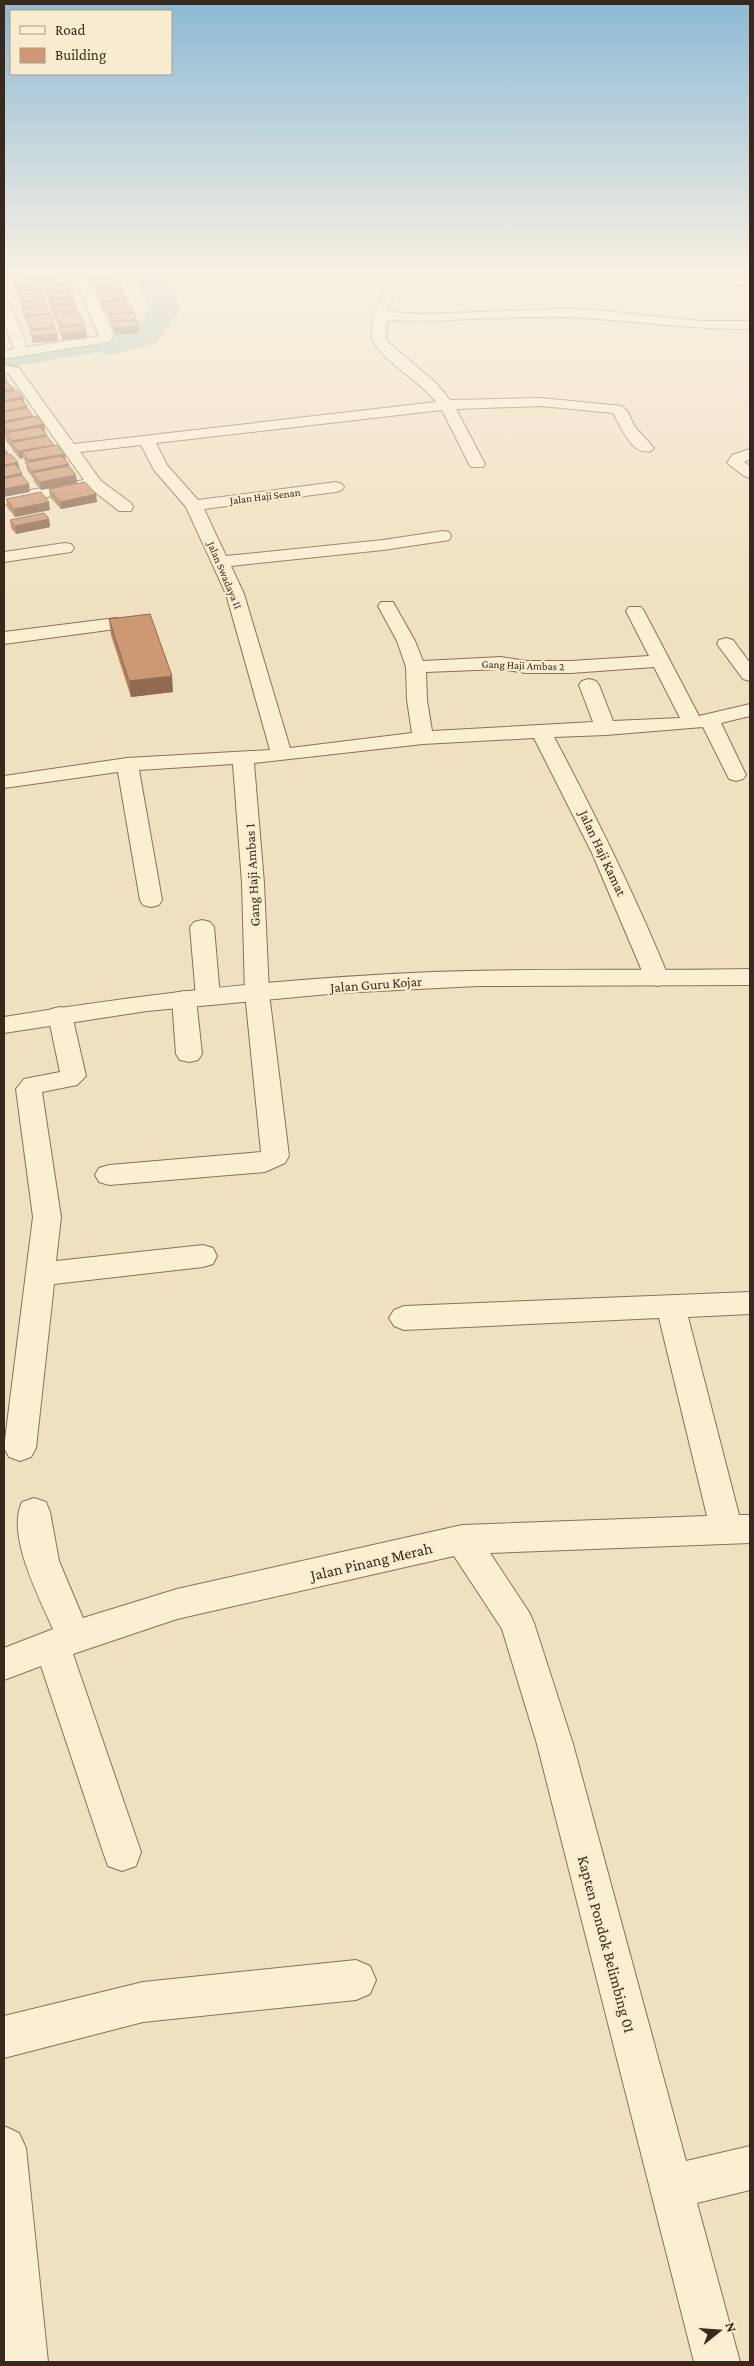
<svg xmlns="http://www.w3.org/2000/svg" width="754" height="2366" font-family="'Crimson Pro',serif">
  <rect width="100%" height="100%" fill="#efe0c0"/>
  <g fill="none" stroke-linecap="round" stroke-linejoin="round">
    <polygon fill="#a3c1b8" fill-rule="evenodd" points="110,339 117,341 119,345 117,349 4,368 4,356"/>
    <polygon fill="#a3c1b8" fill-rule="evenodd" points="132,272 162,272 181,309 156,343 110,355 99,352 94,345 99,338 134,329 150,308"/>
    <g stroke="#897157" stroke-width="2">
      <g id="minor">
        <polygon points="72,272 84,272 114,334 110,342 4,359 4,351 14,349 4,322 4,301 11,305 27,347 99,336"/>
        <path d="M298,272H384C377,280 305,280 298,272Z"/>
        <path d="M401,272H414L393,297L387,312L424,314L561,309L596,310L700,321H750V329C688,330 627,319 565,317C505,315 446,323 387,320L386,339L389,343L436,383L450,400L541,398L622,406L628,412L634,426L654,448L651,451C631,456 621,426 613,413L541,406L456,409L485,464L483,467H471L469,464L442,410L156,443L167,465L198,500L336,482L342,484L344,487L342,490L336,492L204,509L226,556L383,540L443,531L449,532L451,536L449,540L443,541L383,550L231,566L244,594L290,748L412,733L407,700L406,667L397,641L378,606L381,602H393L415,641L423,661L501,657L526,661H571L649,656L626,611L629,607H641L644,611L699,716L750,704V716L721,723L746,775L743,779L736,781L729,779L703,727L606,735L554,737C596,816 635,895 669,978L666,983L657,986L648,983L645,978L592,853L534,738L423,744L254,763L264,883L269,993L289,1156L285,1163L265,1172L109,1185L99,1182L95,1175L99,1168L109,1165L261,1152L245,993L242,883L233,764L139,770L162,900L159,905L151,907L143,905L140,900L118,772L4,788V776L127,758L270,750L226,594L186,507L154,470L141,445L80,452L101,481L131,503L133,507L131,511H119L91,489L4,505V495L84,480L9,374L4,373V365L19,368L74,444L436,402C421,381 380,360 373,340C371,336 372,329 373,324C374,302 385,289 401,272ZM654,667L680,718L613,721L599,685L596,681L589,679L582,681L579,685L593,722L432,731L427,700L426,672L501,669L526,673H571Z"/>
        <polygon points="737,277 750,277 750,285 732,284 731,281"/>
        <polygon points="750,449 750,459 744,462 750,466 750,478 744,476 727,463 732,455"/>
        <polygon points="65,543 71,544 74,548 71,552 4,562 4,552"/>
        <polygon points="116,618 123,620 125,624 123,628 4,644 4,632"/>
        <polygon points="726,638 733,640 750,663 750,681 743,679 717,644 719,640"/>
        <polygon points="202,920 210,922 214,927 220,997 217,1003 208,1005 199,1003 196,997 190,927 194,922"/>
        <polygon points="184,991 193,993 196,999 202,1054 198,1060 189,1062 180,1060 176,1054 172,999 175,993"/>
        <polygon points="60,1007 69,1009 72,1015 86,1076 77,1085 42,1092 61,1217 56,1261 203,1245 213,1248 217,1256 213,1264 203,1267 54,1284 36,1448 31,1457 20,1461 9,1457 4,1448 33,1217 16,1089 24,1079 60,1072 48,1015 51,1009"/>
        <path d="M750,1292V1314L688,1317L739,1515H750V1543L490,1553L529,1612L534,1623L573,1744L686,2161L750,2146V2190L697,2203L740,2362H694L537,1744L502,1629L454,1556L177,1619L73,1654L141,1852L136,1866L122,1871L108,1866L103,1852L41,1666L4,1680V1648L53,1629C39,1597 6,1535 22,1502L34,1498L46,1502L50,1512L59,1561L83,1618L177,1589L462,1525L707,1516L659,1318L404,1330L394,1326L389,1318L394,1310L404,1306Z"/>
        <polygon points="356,1960 370,1966 376,1980 370,1994 356,2000 143,2022 4,2058 4,2016 143,1982"/>
        <polygon points="4,2126 19,2133 26,2148 48,2362 4,2362"/>
      </g>
    </g>
    <g stroke="#897157" stroke-width="2">
      <path id="tertiary" d="M750,969V985L478,986L339,993L147,1011L4,1033V1017C146,993 289,978 432,972C538,968 644,971 750,969Z"/>
    </g>
    <use href="#minor" fill="#faeed3" fill-rule="evenodd"/>
    <use href="#tertiary" fill="#faeed3" fill-rule="evenodd"/>
  </g>
  <g fill="#b28364">
    <polygon points="11,272 35,272 38,278 42,294 45,299 49,315 57,334 58,341 33,343 27,321 26,322 22,309 20,300 19,300 14,280 13,280"/>
    <polygon points="38,272 64,272 67,284 78,312 84,324 87,338 62,340 56,319 54,319 48,298 47,298 43,286 41,278 40,278"/>
    <polygon points="86,272 113,272 116,280 121,285 126,300 134,312 140,333 115,335 110,322 110,319 104,309 104,307 102,307 96,286 93,286 91,279 89,279"/>
    <polygon points="4,376 7,380 8,383 14,390 23,397 24,404 27,406 27,409 34,417 44,424 45,432 47,435 47,437 66,461 77,483 41,490 34,481 33,478 27,470 26,463 23,458 20,459 13,451 12,448 6,441 5,433 6,433 4,431"/>
    <polygon points="49,489 97,502 61,509 50,497"/>
    <polygon points="6,499 50,510 15,517 7,507"/>
    <polygon points="49,519 50,527 16,534 11,528 10,520"/>
    <polygon points="109,619 173,692 131,697 111,635"/>
  </g>
  <g fill="#916a51">
    <polygon points="29,272 35,272 36,278 13,275 14,280 13,280 12,273"/>
    <polygon points="39,272 62,272 41,273 41,278 40,278"/>
    <polygon points="88,272 111,272 90,274 91,279 89,279"/>
    <polygon points="66,276 68,289 70,289 71,296 48,293 48,298 47,298 42,278"/>
    <polygon points="115,277 116,284 95,281 96,286 93,286 92,279"/>
    <polygon points="38,278 43,298 20,295 20,300 19,300 16,288 17,294 15,280"/>
    <polygon points="121,285 121,292 123,291 123,298 100,295 100,300 97,287"/>
    <polygon points="74,296 74,303 51,305 50,298"/>
    <polygon points="125,298 126,305 104,302 104,307 102,307 102,300"/>
    <polygon points="45,299 46,306 22,308 21,301"/>
    <polygon points="75,303 76,310 52,307 52,312 51,305"/>
    <polygon points="47,306 48,313 23,309 23,315 22,308"/>
    <polygon points="77,310 78,317 55,314 56,319 54,319 53,312"/>
    <polygon points="134,312 135,319 110,317 110,314"/>
    <polygon points="49,313 50,319 26,317 27,321 26,322 25,315"/>
    <polygon points="136,319 137,326 112,322 112,328 112,321"/>
    <polygon points="84,324 85,331 60,331 60,326"/>
    <polygon points="139,326 140,333 115,335 115,328"/>
    <polygon points="55,327 56,333 32,336 31,329"/>
    <polygon points="86,331 87,338 62,340 61,333"/>
    <polygon points="57,334 58,341 33,343 32,336"/>
    <polygon points="23,397 25,404 4,408 4,401"/>
    <polygon points="27,406 28,414 4,418 4,411"/>
    <polygon points="33,416 35,423 4,425 4,421"/>
    <polygon points="44,424 45,432 10,438 9,431"/>
    <polygon points="47,435 48,442 12,444 12,441"/>
    <polygon points="54,445 55,452 22,452 23,458 20,459 18,451"/>
    <polygon points="65,454 66,461 30,468 29,460"/>
    <polygon points="18,462 20,470 4,473 4,465"/>
    <polygon points="69,464 70,472 34,475 33,471"/>
    <polygon points="22,473 23,481 4,485 4,477"/>
    <polygon points="76,475 77,483 41,490 40,482"/>
    <polygon points="29,484 30,492 4,497 4,489"/>
    <polygon points="96,494 97,502 61,509 60,502"/>
    <polygon points="49,502 50,510 15,517 14,509"/>
    <polygon points="49,519 50,527 16,534 15,526"/>
    <polygon points="172,676 173,692 131,697 129,681"/>
  </g>
  <g fill="#cf9874" stroke="#916a51">
    <polygon points="11,272 29,272 12,273"/>
    <polygon points="51,272 64,272 66,276 42,278 41,273"/>
    <polygon points="113,272 115,277 92,279 90,274"/>
    <polygon points="37,273 38,278 15,280 13,275"/>
    <polygon points="65,277 67,283 44,285 42,279"/>
    <polygon points="38,280 40,285 16,287 14,282"/>
    <polygon points="118,280 121,285 97,287 95,281"/>
    <polygon points="68,284 70,289 46,291 44,286"/>
    <polygon points="40,286 42,292 18,294 16,288"/>
    <polygon points="120,286 123,291 99,293 97,288"/>
    <polygon points="72,291 74,296 50,298 48,293"/>
    <polygon points="43,293 45,299 21,301 20,295"/>
    <polygon points="123,293 125,298 102,300 100,295"/>
    <polygon points="73,298 75,303 51,305 49,300"/>
    <polygon points="45,300 47,306 22,308 21,302"/>
    <polygon points="127,300 134,312 110,314 104,302"/>
    <polygon points="76,304 77,310 53,312 52,307"/>
    <polygon points="47,307 49,313 25,315 23,309"/>
    <polygon points="79,312 84,324 60,326 55,314"/>
    <polygon points="134,313 136,319 112,321 109,315"/>
    <polygon points="51,314 55,327 31,329 26,317"/>
    <polygon points="137,320 139,326 115,328 112,322"/>
    <polygon points="84,325 86,331 61,333 59,328"/>
    <polygon points="55,328 57,334 32,336 30,330"/>
    <polygon points="4,376 7,380 4,381"/>
    <polygon points="4,382 7,382 14,389 4,391"/>
    <polygon points="17,390 23,397 4,401 4,392"/>
    <polygon points="20,399 27,406 4,411 4,402"/>
    <polygon points="27,408 33,416 4,421 4,412"/>
    <polygon points="37,416 44,424 9,431 4,425 4,423"/>
    <polygon points="40,427 47,435 12,441 5,433"/>
    <polygon points="47,436 54,445 18,451 11,443"/>
    <polygon points="57,445 65,454 29,460 22,452"/>
    <polygon points="4,448 8,453 4,454"/>
    <polygon points="11,454 18,462 4,465 4,455"/>
    <polygon points="61,456 69,464 33,471 25,463"/>
    <polygon points="15,464 22,473 4,477 4,467"/>
    <polygon points="69,466 76,475 40,482 32,473"/>
    <polygon points="22,475 29,484 4,489 4,479"/>
    <polygon points="85,482 96,494 60,502 49,489"/>
    <polygon points="41,492 49,502 14,509 6,499"/>
    <polygon points="44,513 49,519 15,526 10,520"/>
    <polygon points="150,614 172,676 129,681 109,619"/>
  </g>
  <linearGradient id="sky" x2="0" y2="1"><stop stop-color="#8cb9d5"/><stop offset="0.45" stop-color="#f8f1e3"/><stop offset="1" stop-color="#f8f1e3" stop-opacity="0"/></linearGradient>
  <rect width="754" height="603" fill="url(#sky)"/>
  <g text-anchor="middle" stroke-width="4.5" stroke-linejoin="round" paint-order="stroke">
    <g font-size="11" fill="#38291c" stroke="#f7ebd0">
      <text transform="translate(265 496) rotate(-7)" y="4">Jalan Haji Senan</text>
      <text transform="translate(225 575) rotate(67)" y="4">Jalan Swadaya II</text>
      <text transform="translate(523 665) rotate(2)" y="4">Gang Haji Ambas 2</text>
    </g>
    <g font-size="14" fill="#38291c" stroke="#f7ebd0">
      <text transform="translate(603 853) rotate(65)" y="5">Jalan Haji Kamat</text>
      <text transform="translate(252 875) rotate(-93)" y="5">Gang Haji Ambas 1</text>
      <text transform="translate(376 984) rotate(-4)" y="5">Jalan Guru Kojar</text>
    </g>
    <g font-size="16" fill="#38291c" stroke="#f7ebd0">
      <text transform="translate(371 1561) rotate(-13)" y="6">Jalan Pinang Merah</text>
      <text transform="translate(607 1944) rotate(75)" y="6">Kapten Pondok Belimbing 01</text>
    </g>
  </g>
  <rect width="754" height="2366" fill="none" stroke="#38291c" stroke-width="10"/>
  <rect x="10" y="10" width="162" height="65" fill="#f7ebd0" stroke="#ab9d88"/>
  <rect x="20" y="26" width="25" height="8" fill="#faeed3" stroke="#ab9d88"/>
  <text x="55" y="35" font-size="15" fill="#38291c">Road</text>
  <rect x="20" y="48" width="25" height="15" fill="#cf9874" stroke="#ab9d88"/>
  <text x="55" y="60" font-size="15" fill="#38291c">Building</text>
  <g transform="translate(719 2331) rotate(73)" stroke="#f7ebd0" stroke-width="4" paint-order="stroke">
  <path d="M0-4L9 19L0 12L-9 19Z" fill="#38291c"/>
  <text y="-8" font-size="14" font-weight="bold" text-anchor="middle" fill="#38291c">N</text>
  </g>
</svg>
